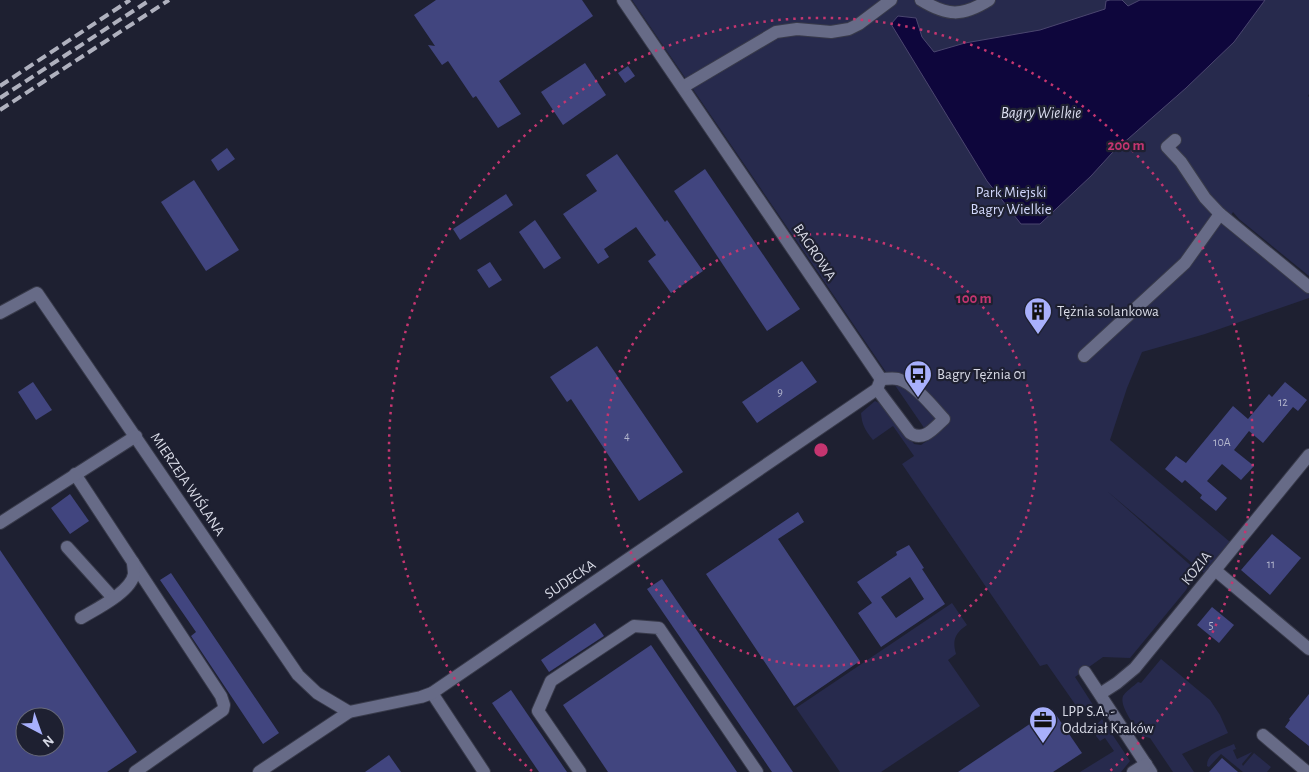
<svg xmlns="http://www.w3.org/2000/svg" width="1309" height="772" font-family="'Alegreya Sans',sans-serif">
  <rect width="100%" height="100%" fill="#1e2031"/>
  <g fill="#272a4d">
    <path d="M632,0H1309V94L1308,96L1309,97V276L1239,219L1233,212L1224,226L1309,293V298L1205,334L1142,352L1127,388L1110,440L1230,542L1204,573L1107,491L1197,571L1186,590L1130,658L1103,657L1075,677L1095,708C1088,712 1083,712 1077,707L1047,664L1040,666L902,464L914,456L893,426L873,440C865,430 862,425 861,413L875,401L889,408L914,444L921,445L931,438Z"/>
    <path d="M952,603L967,625C955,633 952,640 956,654L948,660L980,706L881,772H840L796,708Z"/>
    <path d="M1161,659L1210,700L1220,715L1228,733L1182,754L1194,772H1173L1150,738L1142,736C1136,727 1119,707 1123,696C1126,691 1134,686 1138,682L1141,683Z"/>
    <polygon points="1102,719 1130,761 1121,772 1080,772 1114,751 1105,738 1100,741 1096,736 1096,725"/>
    <path d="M1234,744L1236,749L1233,750L1237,759L1252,752L1242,764L1243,766L1254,753L1271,767L1267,772H1243L1221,754L1209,767L1207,766C1207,752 1223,749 1234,744Z"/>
  </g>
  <polygon fill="#0e063c" stroke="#4b466f" points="1110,0 1122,0 1128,6 1140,0 1265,0 1234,42 1186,88 1112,153 1091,176 1040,224 1021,224 987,181 891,24 898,16 916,18 922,37 934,52 965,43 1040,30 1105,9 1106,1"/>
  <g fill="#41457f" fill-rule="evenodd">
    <polygon points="436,0 582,0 593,16 499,81 521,114 498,128 476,96 473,98 448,61 442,65 428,45 435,46 414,15"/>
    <polygon points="585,63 606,95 563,125 541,92"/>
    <polygon points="628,66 635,76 625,83 618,73"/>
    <polygon points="227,148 235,159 218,171 211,160"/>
    <polygon points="617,154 665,222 667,220 703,271 671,293 648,261 656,255 636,227 604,249 609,257 598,264 563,214 597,191 586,175"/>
    <polygon points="705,169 800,309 767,331 674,191"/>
    <polygon points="194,180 239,250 206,271 161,202"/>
    <polygon points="506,194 513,205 460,240 453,229"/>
    <polygon points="535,220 561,258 544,269 519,232"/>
    <polygon points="490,262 502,280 489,288 477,270"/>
    <polygon points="597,346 683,472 639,501 571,399 567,402 550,377"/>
    <polygon points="802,361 817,382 757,423 742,402"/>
    <polygon points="33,382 52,410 36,420 18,392"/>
    <polygon points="1285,382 1307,400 1298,411 1293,407 1263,443 1249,431 1234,450 1254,466 1241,480 1222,464 1207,481 1227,498 1216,511 1200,498 1202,495 1193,487 1185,480 1182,483 1165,469 1176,456 1186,463 1233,406 1248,419 1269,394 1272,397"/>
    <polygon points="70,494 89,521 70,534 51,508"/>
    <polygon points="798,512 804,522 778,539 860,661 794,706 706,574"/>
    <polygon points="1272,534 1301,558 1270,595 1241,570"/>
    <path d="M909,545L924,568L922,569L945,604L881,647L858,613L872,603L857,582L897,555L896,552ZM910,577L924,599L896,618L881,597Z"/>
    <path d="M0,550L137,752L107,772H0ZM25,717H55V747H25Z"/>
    <polygon points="171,573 279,733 263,744 191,636 196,632 160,580"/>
    <polygon points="662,579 793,772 772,772 647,589"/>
    <polygon points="1212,607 1234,625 1219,643 1197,625"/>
    <polygon points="595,623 604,636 549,672 541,660"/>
    <polygon points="651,645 737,772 608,772 563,705"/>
    <polygon points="511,690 567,772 539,772 492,703"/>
    <polygon points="1309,694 1309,746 1285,727 1290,720 1289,719"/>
    <polygon points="1052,709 1082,753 1053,772 958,772"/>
    <polygon points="389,755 401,772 365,772"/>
    <polygon points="1222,758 1238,772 1209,772"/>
  </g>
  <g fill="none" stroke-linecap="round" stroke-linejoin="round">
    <g stroke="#383a4a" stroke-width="14">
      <g id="minor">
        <polyline points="623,0 881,379"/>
        <path d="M921,0C947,16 962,17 989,0"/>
        <polyline points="683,87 776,32 797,29 831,32 849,29 859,24 891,0"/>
        <polyline points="1175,140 1167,147 1181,162 1205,198 1220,214 1309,287"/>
        <polyline points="0,313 37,293 298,675 317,693 349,712"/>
        <polyline points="1084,356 1185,263 1220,214"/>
        <path d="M877,389L910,433C924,442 934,428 944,419C933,407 914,383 898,379C893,378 886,379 881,379"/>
        <polyline points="75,474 221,696 224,705 223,710 135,772"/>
        <polyline points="0,523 136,436"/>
        <polyline points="67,547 113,598"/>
        <polyline points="1215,570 1309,649"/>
        <path d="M81,618C96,609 131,592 134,574C134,570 133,566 133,562"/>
        <polyline points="1085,672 1151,772"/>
        <polyline points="432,693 484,772"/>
        <polyline points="1100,694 1117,683 1135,668 1309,455"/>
        <polyline points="1263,735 1307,772"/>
        <polyline points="259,772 349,712 421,697 432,693 877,389 881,379"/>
        <polyline points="580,772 538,711 551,681 634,626 659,628 757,772"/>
        <polyline points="1133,772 1146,764"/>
      </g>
    </g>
    <use href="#minor" stroke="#676b87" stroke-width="12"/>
    <g stroke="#afb1be" stroke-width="4" stroke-dasharray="10 5" stroke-linecap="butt">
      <polyline points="0,86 130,0"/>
      <polyline points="0,98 150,0"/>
      <polyline points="0,110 169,0"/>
    </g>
  </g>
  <g fill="none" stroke="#c53570" stroke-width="2.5" stroke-dasharray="2.5 5">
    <circle cx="821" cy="450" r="216"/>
    <path d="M532 771A432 432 0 1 1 1110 771"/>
  </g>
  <defs>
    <g id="building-pin" transform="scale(1.4375)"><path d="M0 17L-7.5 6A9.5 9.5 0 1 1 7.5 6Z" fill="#a8b0fc" stroke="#1e2031"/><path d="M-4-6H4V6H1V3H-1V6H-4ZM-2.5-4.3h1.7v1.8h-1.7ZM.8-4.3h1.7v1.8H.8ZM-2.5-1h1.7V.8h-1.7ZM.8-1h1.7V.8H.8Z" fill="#111"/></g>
    <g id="bus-pin" transform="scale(1.4375)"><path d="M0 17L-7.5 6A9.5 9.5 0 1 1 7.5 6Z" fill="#a8b0fc" stroke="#1e2031"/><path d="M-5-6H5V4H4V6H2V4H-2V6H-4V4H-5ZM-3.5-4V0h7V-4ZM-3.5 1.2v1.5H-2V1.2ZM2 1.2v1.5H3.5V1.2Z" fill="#111"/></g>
    <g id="office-pin" transform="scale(1.4375)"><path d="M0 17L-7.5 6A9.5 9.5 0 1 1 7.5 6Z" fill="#a8b0fc" stroke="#1e2031"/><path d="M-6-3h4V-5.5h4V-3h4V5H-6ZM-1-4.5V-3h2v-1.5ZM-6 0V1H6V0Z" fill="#111"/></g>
  </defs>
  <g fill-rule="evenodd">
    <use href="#building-pin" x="1038" y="311"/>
    <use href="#bus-pin" x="918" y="374"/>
    <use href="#office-pin" x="1043" y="720"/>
  </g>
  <g text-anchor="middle" stroke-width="4.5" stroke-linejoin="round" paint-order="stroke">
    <g font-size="12" fill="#b2b5cc">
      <text x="780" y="396">9</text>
      <text x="1283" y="406">12</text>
      <text x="627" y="440">4</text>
      <text x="1222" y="446">10A</text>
      <text x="1271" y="568">11</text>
      <text x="1211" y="629">5</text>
    </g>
    <g font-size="15" fill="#d1d7fb" stroke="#1e2031">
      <text x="1011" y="197">Park Miejski<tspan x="1011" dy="17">Bagry Wielkie</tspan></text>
    </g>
    <g font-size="15" fill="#d8dae6" stroke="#1e2031">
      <text transform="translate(815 252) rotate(56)" y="5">BAGROWA</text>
      <text transform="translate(188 484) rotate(56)" y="5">MIERZEJA WIŚLANA</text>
      <text transform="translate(1196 568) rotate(-51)" y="5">KOZIA</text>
      <text transform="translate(570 579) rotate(-34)" y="5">SUDECKA</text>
    </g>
    <g font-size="15" fill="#d8dae6" stroke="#1e2031" text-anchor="start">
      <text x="1057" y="316">Tężnia solankowa</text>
      <text x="937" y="379">Bagry Tężnia 01</text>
      <text x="1062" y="716">LPP S.A. -<tspan x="1062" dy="17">Oddział Kraków</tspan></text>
    </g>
    <g font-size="16" font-style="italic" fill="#d9dcee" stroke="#1e2031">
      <text x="1041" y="118">Bagry Wielkie</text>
    </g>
  </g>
  <circle cx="821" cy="450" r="8" fill="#c53570" stroke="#1e2031" stroke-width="2.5"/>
  <g font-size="15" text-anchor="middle" font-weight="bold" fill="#c53570" stroke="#1e2031" stroke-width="4.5" stroke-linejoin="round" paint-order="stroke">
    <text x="1126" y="150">200 m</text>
    <text x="974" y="303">100 m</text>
  </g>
  <g transform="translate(40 732) rotate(139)"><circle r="24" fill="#1e2031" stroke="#686a79"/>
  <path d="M0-4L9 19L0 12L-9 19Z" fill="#a8b0fc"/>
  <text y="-8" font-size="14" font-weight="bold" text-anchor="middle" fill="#d8dae6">N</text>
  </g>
</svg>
